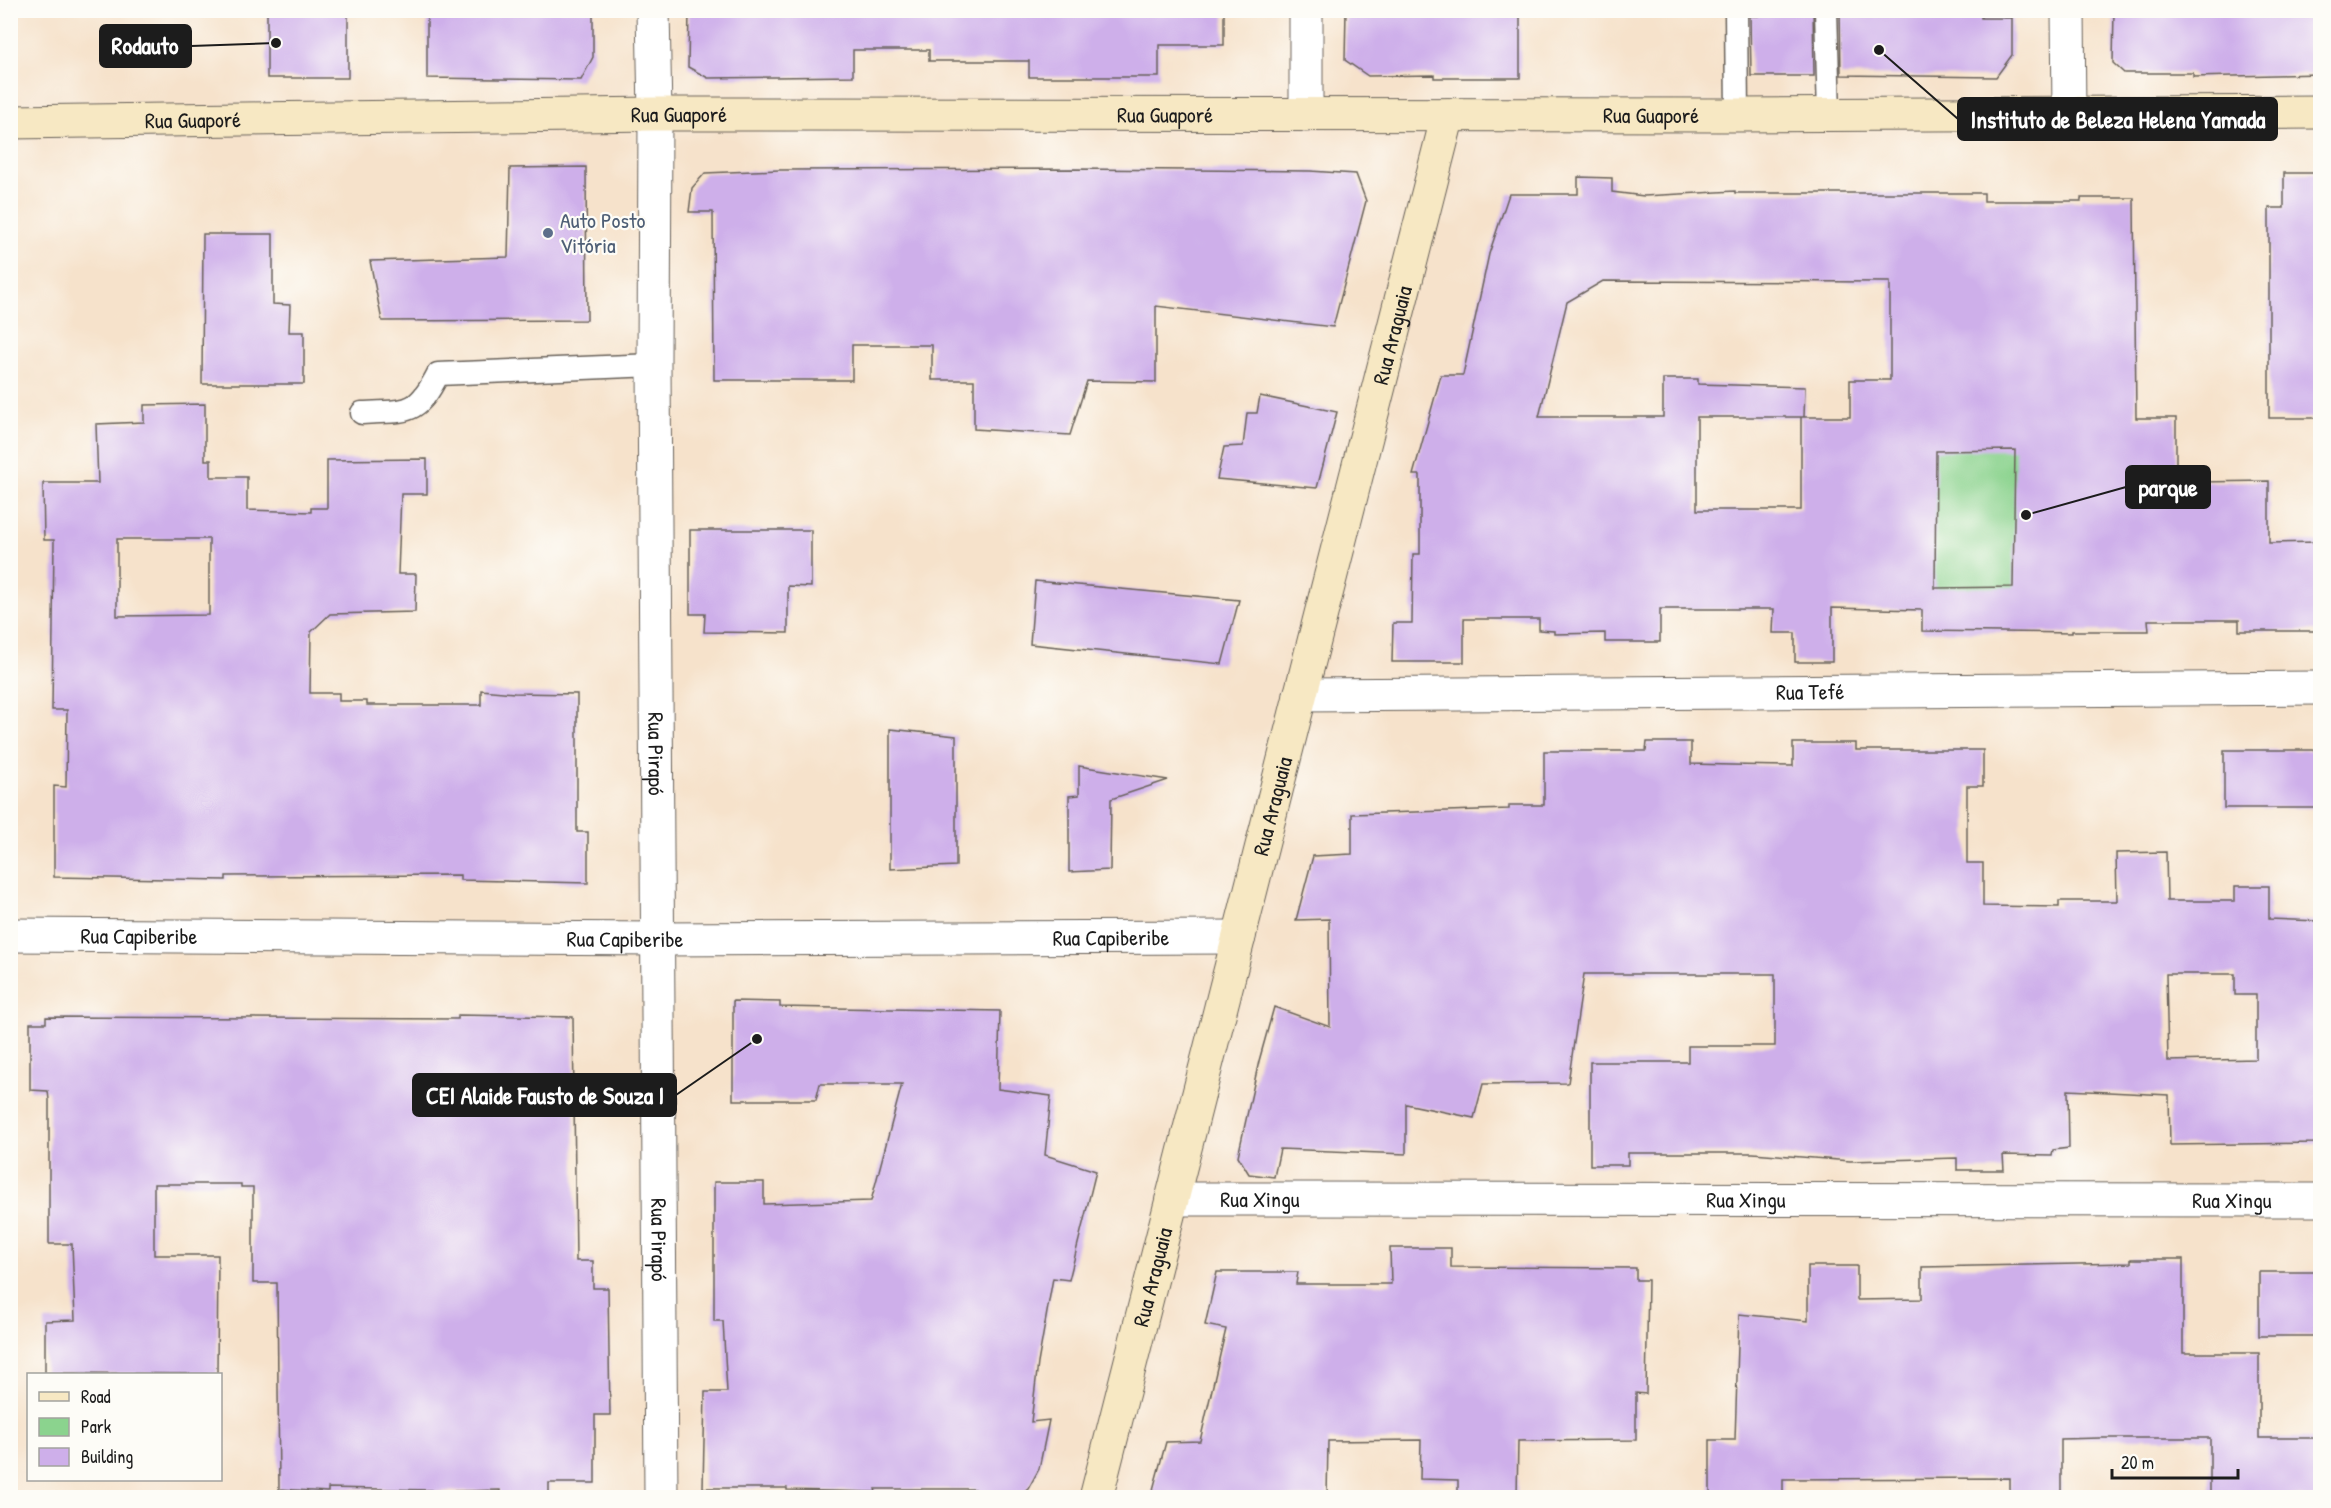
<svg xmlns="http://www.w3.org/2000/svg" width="2331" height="1508" font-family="'Patrick Hand',sans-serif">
  <rect width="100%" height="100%" fill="#fdfcf7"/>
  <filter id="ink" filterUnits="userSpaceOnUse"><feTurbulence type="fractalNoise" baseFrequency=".0167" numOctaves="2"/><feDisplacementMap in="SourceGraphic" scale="12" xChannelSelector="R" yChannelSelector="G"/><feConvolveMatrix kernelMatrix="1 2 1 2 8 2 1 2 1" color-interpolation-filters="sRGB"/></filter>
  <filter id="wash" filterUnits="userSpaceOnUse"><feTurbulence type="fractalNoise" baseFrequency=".008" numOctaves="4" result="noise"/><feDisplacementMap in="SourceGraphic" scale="24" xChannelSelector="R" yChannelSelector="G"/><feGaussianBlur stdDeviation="1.35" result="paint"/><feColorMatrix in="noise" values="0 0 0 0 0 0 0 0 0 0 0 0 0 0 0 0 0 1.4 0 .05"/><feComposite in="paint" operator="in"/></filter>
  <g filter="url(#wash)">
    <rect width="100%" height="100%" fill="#f6e2cb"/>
    <polygon fill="#8bd38e" stroke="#547855" stroke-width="1.5" points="1902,422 2147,429 2144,613 1909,600"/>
    <g id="blocks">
      <g fill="#ceafea" fill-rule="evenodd">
        <rect x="267" y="10" width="81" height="68"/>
        <polygon points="427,10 593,10 593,57 581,80 427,78"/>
        <polygon points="689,10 1224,10 1224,45 1159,45 1159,77 1029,77 1029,61 929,61 929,50 853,50 853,76 708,78 688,67"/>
        <polygon points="1346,10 1520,10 1520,78 1434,78 1434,75 1368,76 1345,60"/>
        <polygon points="1758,10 1813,10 1814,76 1751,76 1750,16 1758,16"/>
        <polygon points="1840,10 1981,10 1981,18 2012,18 2012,55 1996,77 1841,75"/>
        <polygon points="2114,10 2320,10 2320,74 2193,77 2193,73 2124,73 2113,63"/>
        <polygon points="586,167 587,320 382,321 370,261 508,257 510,168"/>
        <polygon points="1071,169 1310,171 1356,174 1366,201 1333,327 1156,306 1156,382 1087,381 1070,435 974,429 974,380 932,380 932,345 852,345 852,380 714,380 713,212 689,212 692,188 705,173 779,170"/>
        <polygon points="2284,173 2320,173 2320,418 2269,418 2269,208 2284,208"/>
        <path d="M1578,177L1612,178V192L1644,196L1735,191V193H1984V201H2081V198H2134L2136,418H2176V473H2197V482L2269,481V543L2320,542V631H2239V620H2148L2149,631H2072V633L1922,631V610L1832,608V662H1795V633H1773L1774,609H1660V642H1605V633L1554,634V631L1539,630V619H1464V662H1392L1393,623H1412L1413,554H1420V475H1413L1441,375H1463L1489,254L1509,194H1578ZM1603,281L1890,282V380H1850V417H1801V510H1697V417H1804L1805,387L1698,384V379H1663V417H1539L1567,302ZM2015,450L2013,587L1935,588L1936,451Z"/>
        <polygon points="203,234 273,234 273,304 290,305 289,332 304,332 304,384 202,384"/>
        <polygon points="1260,396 1337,412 1317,488 1217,479 1224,447 1243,446 1247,413 1257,413"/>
        <path d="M205,404V460H211V477H247V510L311,512V508H327V460L427,459V494H401L398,574H416L415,612L330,614L311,632L310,693H339V701H367V705H481V690L514,693L577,694V832H588V883L460,880V875L226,876V880L54,877V786L66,787L67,710H52L54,540H44L43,483H98L96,424L144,422V405ZM117,539H209V615L117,616Z"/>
        <polygon points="690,530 811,530 811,587 788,586 788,633 704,632 705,614 690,614"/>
        <polygon points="1035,581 1239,600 1222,664 1030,644"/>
        <polygon points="890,729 956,736 956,866 890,869"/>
        <path d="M1647,742H1691V764L1731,765L1793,766V743H1856V750H1983V786H1967V863H1983V906L2059,907V901H2117L2116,853L2166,852L2167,901H2235V886H2269V919L2320,921V1143L2170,1145L2169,1095L2068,1090L2069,1148L2053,1150L2052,1156L2003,1155L2004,1170H1957V1158L1850,1161L1753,1153H1628V1165H1590V1062H1688V1046H1775V974H1584L1568,1083L1483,1084L1474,1118L1406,1104V1154L1280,1149L1274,1177L1249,1174L1238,1156L1259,1061L1274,1007L1330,1027L1329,919L1296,920L1313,856L1352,854V814L1509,809V805H1544V751H1646ZM2166,974H2235V995H2256V1059L2168,1061Z"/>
        <rect x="2224" y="750" width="96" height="58"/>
        <polygon points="1079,766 1168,780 1111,799 1110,870 1069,872 1069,796 1079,795"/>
        <polygon points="733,1001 780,1002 780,1007 1000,1011 998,1089 1051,1096 1045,1155 1096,1171 1069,1280 1053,1278 1038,1363 1031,1422 1049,1420 1039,1469 1028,1489 1018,1497 976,1497 975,1489 875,1489 876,1492 787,1490 787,1488 703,1488 705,1392 727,1392 723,1321 714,1321 714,1182 764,1182 764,1204 871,1201 902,1084 820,1084 816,1100 733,1100"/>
        <polygon points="458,1015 573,1017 576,1261 593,1261 593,1288 608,1288 610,1415 595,1415 595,1483 549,1483 549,1497 500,1497 500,1490 431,1492 431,1490 328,1488 328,1492 279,1489 277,1283 253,1283 253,1187 241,1187 241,1184 154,1184 154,1255 218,1255 217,1374 45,1373 45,1321 75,1320 72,1244 49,1244 49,1100 48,1091 30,1090 30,1023 46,1023 46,1017 458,1019"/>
        <polygon points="1390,1248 1451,1248 1451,1267 1636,1268 1636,1280 1648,1280 1646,1394 1636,1393 1636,1440 1518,1441 1517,1497 1458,1497 1458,1480 1420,1479 1421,1440 1328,1441 1327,1497 1151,1497 1166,1442 1200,1441 1226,1329 1205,1325 1217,1272 1298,1272 1296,1284 1391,1284"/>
        <polygon points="2131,1259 2183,1259 2183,1353 2259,1353 2259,1438 2320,1438 2320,1497 2210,1497 2210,1438 2100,1438 2061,1439 2061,1497 2010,1497 2010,1478 1783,1479 1783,1497 1710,1497 1710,1440 1735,1440 1739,1314 1808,1321 1808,1266 1857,1266 1857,1300 1922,1299 1922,1267 2131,1263"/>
        <rect x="2259" y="1272" width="61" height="64"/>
      </g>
    </g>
  </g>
  <g filter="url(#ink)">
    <use href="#blocks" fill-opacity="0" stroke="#686159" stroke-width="1.5"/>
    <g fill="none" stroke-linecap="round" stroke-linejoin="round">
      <g stroke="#686159" stroke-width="25">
        <g id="lane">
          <polyline points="1736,10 1737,115"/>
          <polyline points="1826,10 1829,115"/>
          <path d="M362,413C407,410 416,417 438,374L654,365"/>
        </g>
      </g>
      <g stroke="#686159" stroke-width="35">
        <g id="street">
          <path id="s1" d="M653,10L655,114L654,365L661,1498"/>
          <polyline points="1306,10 1306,115"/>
          <polyline points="2068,10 2069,113"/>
          <path id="s2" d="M1300,695L2320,688"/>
          <path id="s3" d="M10,935L657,939L1239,937"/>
          <path id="s4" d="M1172,1199L2320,1200"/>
        </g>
      </g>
      <g stroke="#686159" stroke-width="35">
        <g id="secondary">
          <path id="s5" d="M10,122L655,114L1737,115L2320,112"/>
          <path id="s6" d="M1096,1498L1448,115"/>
        </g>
      </g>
      <use href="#lane" stroke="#fff" stroke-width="22"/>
      <use href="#street" stroke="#fff" stroke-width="33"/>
      <use href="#secondary" stroke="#f7e8c3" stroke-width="33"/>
    </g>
  </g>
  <circle fill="#5c6f8a" stroke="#fdfcf7" stroke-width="2" cx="548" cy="233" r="6"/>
  <g text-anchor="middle" stroke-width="4.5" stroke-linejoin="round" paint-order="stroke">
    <g font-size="22" fill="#1c1c1c" stroke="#fdfcf7">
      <text dy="8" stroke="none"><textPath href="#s5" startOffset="669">Rua Guaporé</textPath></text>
      <text dy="8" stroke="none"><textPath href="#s5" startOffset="1155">Rua Guaporé</textPath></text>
      <text dy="8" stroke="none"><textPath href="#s5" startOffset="1641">Rua Guaporé</textPath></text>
      <text dy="8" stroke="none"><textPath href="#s5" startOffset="183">Rua Guaporé</textPath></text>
      <text dy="8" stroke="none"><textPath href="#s6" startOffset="1200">Rua Araguaia</textPath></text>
      <text dy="8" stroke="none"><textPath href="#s2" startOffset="510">Rua Tefé</textPath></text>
      <text dy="8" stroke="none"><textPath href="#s1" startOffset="744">Rua Pirapó</textPath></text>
      <text dy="8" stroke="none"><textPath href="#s6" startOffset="714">Rua Araguaia</textPath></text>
      <text dy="8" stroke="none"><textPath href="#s3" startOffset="129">Rua Capiberibe</textPath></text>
      <text dy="8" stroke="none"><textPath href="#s3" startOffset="1101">Rua Capiberibe</textPath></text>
      <text dy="8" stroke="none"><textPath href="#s3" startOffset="615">Rua Capiberibe</textPath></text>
      <text dy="8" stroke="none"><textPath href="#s4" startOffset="88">Rua Xingu</textPath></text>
      <text dy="8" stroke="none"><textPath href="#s4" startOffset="574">Rua Xingu</textPath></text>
      <text dy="8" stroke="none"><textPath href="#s4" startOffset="1060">Rua Xingu</textPath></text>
      <text dy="8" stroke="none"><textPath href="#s1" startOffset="1230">Rua Pirapó</textPath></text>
      <text dy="8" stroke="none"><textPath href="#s6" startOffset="228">Rua Araguaia</textPath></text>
    </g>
    <g font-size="22" fill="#4e5e75" stroke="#fdfcf7" text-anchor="start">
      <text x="560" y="228">Auto Posto<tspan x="560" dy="25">Vitória</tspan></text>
    </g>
  </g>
  <path fill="none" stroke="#1c1c1c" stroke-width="2" d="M276 43L191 46M1879 50L1958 119M2026 515L2126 487M757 1039L676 1095"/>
  <g fill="#1c1c1c" stroke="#fdfcf7" stroke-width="2">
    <circle cx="276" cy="43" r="6"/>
    <circle cx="1879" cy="50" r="6"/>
    <circle cx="2026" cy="515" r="6"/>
    <circle cx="757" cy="1039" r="6"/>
  </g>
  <g fill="#1c1c1c" stroke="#1c1c1c" stroke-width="2">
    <rect x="100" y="25" width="91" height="42" rx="6"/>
    <rect x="1958" y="98" width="319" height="42" rx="6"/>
    <rect x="2126" y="466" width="84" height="42" rx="6"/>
    <rect x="413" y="1074" width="263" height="42" rx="6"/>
  </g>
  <g font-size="24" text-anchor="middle" font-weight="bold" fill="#fff">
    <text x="145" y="54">Rodauto</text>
    <text x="2118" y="128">Instituto de Beleza Helena Yamada</text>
    <text x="2168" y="496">parque</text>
    <text x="545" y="1104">CEI Alaide Fausto de Souza I</text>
  </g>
  <rect width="2331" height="1508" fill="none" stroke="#fdfcf7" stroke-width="36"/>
  <rect x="27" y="1373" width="195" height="108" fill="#fdfcf7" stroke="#a3a29f" stroke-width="1.5"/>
  <rect x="39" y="1392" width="30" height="9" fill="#f7e8c3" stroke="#a3a29f" stroke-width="1.5"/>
  <text x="81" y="1403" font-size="18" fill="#1c1c1c">Road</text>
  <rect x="39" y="1418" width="30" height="18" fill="#8bd38e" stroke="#a3a29f" stroke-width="1.5"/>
  <text x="81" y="1433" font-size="18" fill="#1c1c1c">Park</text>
  <rect x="39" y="1448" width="30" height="18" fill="#ceafea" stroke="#a3a29f" stroke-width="1.5"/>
  <text x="81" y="1463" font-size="18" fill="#1c1c1c">Building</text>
  <path d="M2112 1469v9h126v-9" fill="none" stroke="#1c1c1c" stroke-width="3"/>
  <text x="2121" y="1469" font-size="18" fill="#1c1c1c" stroke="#fdfcf7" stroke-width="4.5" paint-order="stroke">20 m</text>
</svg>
